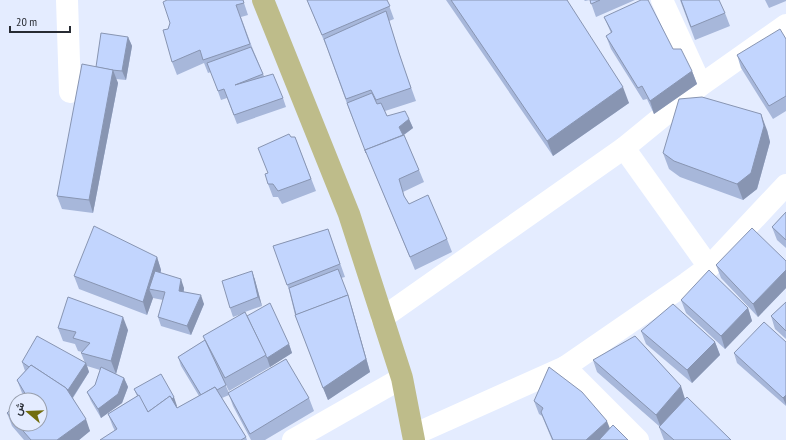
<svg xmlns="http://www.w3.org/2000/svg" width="786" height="440" font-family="'PT Sans Narrow',Vazirmatn,sans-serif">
  <rect width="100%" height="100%" fill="#e4ecff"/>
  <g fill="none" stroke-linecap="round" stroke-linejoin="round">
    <g stroke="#fff" stroke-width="22">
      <polyline points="67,0 70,92"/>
      <polyline points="662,0 701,85"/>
      <polyline points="624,148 709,267"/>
      <polyline points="382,318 624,148 701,85 786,25"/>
      <polyline points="565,367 638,440"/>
      <polyline points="413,435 565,367 687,283 709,267 786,185"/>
    </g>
    <polyline stroke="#fff" stroke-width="22" points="293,440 402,378"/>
    <polyline stroke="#bebc8a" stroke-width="22" points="263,0 349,214 402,378 414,440"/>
  </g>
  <g fill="#a7b7da">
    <polygon points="243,0 248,15 241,17 252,47 264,76 283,98 286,107 237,124 227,98 221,100 211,72 208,73 204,63 177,75 172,62 168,29 170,23"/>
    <polygon points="307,0 387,0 394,19 389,21 403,65 416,101 385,111 387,116 409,119 413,128 404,135 419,170 424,182 403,192 405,198 409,204 447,239 452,252 415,270 370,162 350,112 327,48"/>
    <polygon points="446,0 567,0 629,103 553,156"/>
    <polygon points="584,0 635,0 596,17 590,0 585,1"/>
    <polygon points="680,0 725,13 730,26 695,40"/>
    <polygon points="765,0 786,0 786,1 769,8"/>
    <polygon points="604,17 673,49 692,71 697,84 654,114 647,99 643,100 611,49 606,36 611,33"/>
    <polygon points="128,37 132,46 126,80 116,79 118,83 93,213 62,209 57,196 96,67"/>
    <polygon points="786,39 786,111 773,119 741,68 737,55"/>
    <polygon points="767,130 770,142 757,189 743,200 680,177 669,169 663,153"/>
    <polygon points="291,137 295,137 316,191 282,204 278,197 273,197 268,184 268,173"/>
    <polygon points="786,212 786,248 777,240 772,227"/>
    <polygon points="328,229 345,277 341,278 352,308 370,372 328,400 295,315 289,290 273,246"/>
    <polygon points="157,257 161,270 161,273 184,288 184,292 204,304 191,335 161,326 158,317 163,300 153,298 147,315 79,289 74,276"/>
    <polygon points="786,261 786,288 758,317 721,278 716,265"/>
    <polygon points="252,271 255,280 262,306 245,312 247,316 289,344 292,353 270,367 229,391 222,377 229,393 309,398 314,411 265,440 251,440 233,406 229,395 222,398 246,437 247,440 100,440 115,431 113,427 108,414 137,396 134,389 177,406 177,408 199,396 181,366 178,357 205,340 203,336 244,313 233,317 230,308"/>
    <polygon points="681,300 748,308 752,321 725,349 686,313"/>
    <polygon points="786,302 786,339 775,329 771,316"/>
    <polygon points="58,328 128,330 116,374 114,374 124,378 128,387 122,403 101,418 91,401 87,392 95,385 100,370 87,366 89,372 73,398 90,431 79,440 24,440 12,426 7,413 16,404 16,424 40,424 22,393 17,380 25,371 22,362 85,363 81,353 82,352 78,351 75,344 63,341"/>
    <polygon points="641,331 715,342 720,355 692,383 646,344"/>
    <polygon points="786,342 786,406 737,363 734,353"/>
    <polygon points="593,360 685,398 731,440 664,440 659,427 659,426 597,372"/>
    <polygon points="534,401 610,429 628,440 552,440 542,416 539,414"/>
  </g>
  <g fill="#8895b2">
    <polygon points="128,37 132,46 126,80 122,71"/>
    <polygon points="113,70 118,83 93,213 89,200"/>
    <polygon points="692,71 697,84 654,114 650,101"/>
    <polygon points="623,87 629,103 553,156 547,141"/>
    <polygon points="761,114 767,130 770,142 757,189 743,200 737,184"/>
    <polygon points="409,119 413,128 402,136 399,127"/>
    <polygon points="157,257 161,270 155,290 149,289 153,298 147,315 143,302"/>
    <polygon points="786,270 786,288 758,317 753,304"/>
    <polygon points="252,271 255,280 262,306 258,297"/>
    <polygon points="181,279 184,288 182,300 179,291"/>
    <polygon points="201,295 204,304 191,335 187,326"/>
    <polygon points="348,295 352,308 370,372 328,400 323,388"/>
    <polygon points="748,308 752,321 725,349 721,336"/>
    <polygon points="123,317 128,330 116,374 111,361"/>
    <polygon points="715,342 720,355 692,383 687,370"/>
    <polygon points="289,344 292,353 270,367 267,358"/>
    <polygon points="86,363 89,372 71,400 67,391"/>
    <polygon points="124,378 128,387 122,403 101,418 98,409"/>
    <polygon points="681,386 685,399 661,428 656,415"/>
    <polygon points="786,395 786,405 783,398"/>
    <polygon points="174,397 177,406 153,424 149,415"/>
    <polygon points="86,419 90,431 79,440 57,440"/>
    <polygon points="607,421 612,434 605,440 586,440"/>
  </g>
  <g fill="#c2d5fe" stroke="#8895b2">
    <polygon points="167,0 243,0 244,3 236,5 250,44 203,60 200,50 172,62 163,30 168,29 170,23 163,2"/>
    <polygon points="307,0 387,0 390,6 322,35"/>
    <polygon points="451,0 567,0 623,87 547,141"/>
    <polygon points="590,0 600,0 591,4"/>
    <polygon points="641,0 648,0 673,49 681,49 692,71 650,101 642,86 638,88 606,36 612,32 604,17"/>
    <polygon points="681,0 719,0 725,13 691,27"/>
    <polygon points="386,11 399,53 411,88 376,100 371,90 346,99 324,39"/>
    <polygon points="780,29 786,39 786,96 769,106 737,55"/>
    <polygon points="101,33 128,37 122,71 112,70 96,67"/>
    <polygon points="251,47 263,74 235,85 273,74 283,98 234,115 224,89 218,91 207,63"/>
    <polygon points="82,64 113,70 89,200 57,196"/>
    <polygon points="372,93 377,104 381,103 387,116 405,111 409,119 399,127 403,135 365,150 366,153 347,103"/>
    <polygon points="702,97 761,114 764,126 751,173 737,184 674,161 663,153 679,99"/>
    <polygon points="289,134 291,137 295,137 311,179 278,191 273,184 268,184 265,174 268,173 258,148"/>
    <polygon points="404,135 419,170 399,179 404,196 409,204 428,195 447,239 410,257 365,150"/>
    <polygon points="786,212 786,240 772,227"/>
    <polygon points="94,226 157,257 143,302 74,276"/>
    <polygon points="752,228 786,261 786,270 753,304 716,265"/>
    <polygon points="328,229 340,264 287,285 273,246"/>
    <polygon points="338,269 348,295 296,315 289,288"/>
    <polygon points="709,270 748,308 721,336 681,300"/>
    <polygon points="155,271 181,279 179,291 201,295 187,326 158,317 165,292 149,289"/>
    <polygon points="252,271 258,297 230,308 222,281"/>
    <polygon points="348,295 366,359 323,388 295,315"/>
    <polygon points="68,297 123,317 111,361 81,353 90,343 73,338 76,332 58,328"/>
    <polygon points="786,302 786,331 771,316"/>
    <polygon points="270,303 289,344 267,358 247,316"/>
    <polygon points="673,304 715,342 687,370 641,331"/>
    <polygon points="245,312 266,355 225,378 203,336"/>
    <polygon points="764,322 786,342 786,395 783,398 734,353"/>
    <polygon points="37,336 86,363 68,390 66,388 31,365 29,367 22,362"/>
    <polygon points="635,336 681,386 656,415 593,360"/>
    <polygon points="205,340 226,385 217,390 215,387 201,395 178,357"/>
    <polygon points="286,359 309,398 250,434 228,393"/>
    <polygon points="31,365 66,388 86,419 57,440 31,440 17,424 40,424 40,400 20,400 26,395 17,380"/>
    <polygon points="101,367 124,378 118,394 98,409 87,392 95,385"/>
    <polygon points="549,367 582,392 607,421 586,440 553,440 541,412 543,408 534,401"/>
    <polygon points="161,374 174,397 172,399 170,396 148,412 134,389"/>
    <polygon points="215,387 246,437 241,440 100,440 117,429 108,414 139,395 148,412 170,396 177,408"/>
    <polygon points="687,397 731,440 674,440 659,427"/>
    <polygon points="16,404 16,423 7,413"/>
    <polygon points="613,425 628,440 599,440"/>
  </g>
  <g transform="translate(28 412) rotate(289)"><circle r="19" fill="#e4ecff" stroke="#989fad"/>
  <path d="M0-3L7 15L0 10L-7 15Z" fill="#726d0c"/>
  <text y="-6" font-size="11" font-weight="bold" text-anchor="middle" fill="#272b33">ش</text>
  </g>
  <path d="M10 26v6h60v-6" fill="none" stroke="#272b33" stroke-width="2"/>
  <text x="16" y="26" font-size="12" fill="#272b33" stroke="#e4ecff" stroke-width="3" paint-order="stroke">20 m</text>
</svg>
